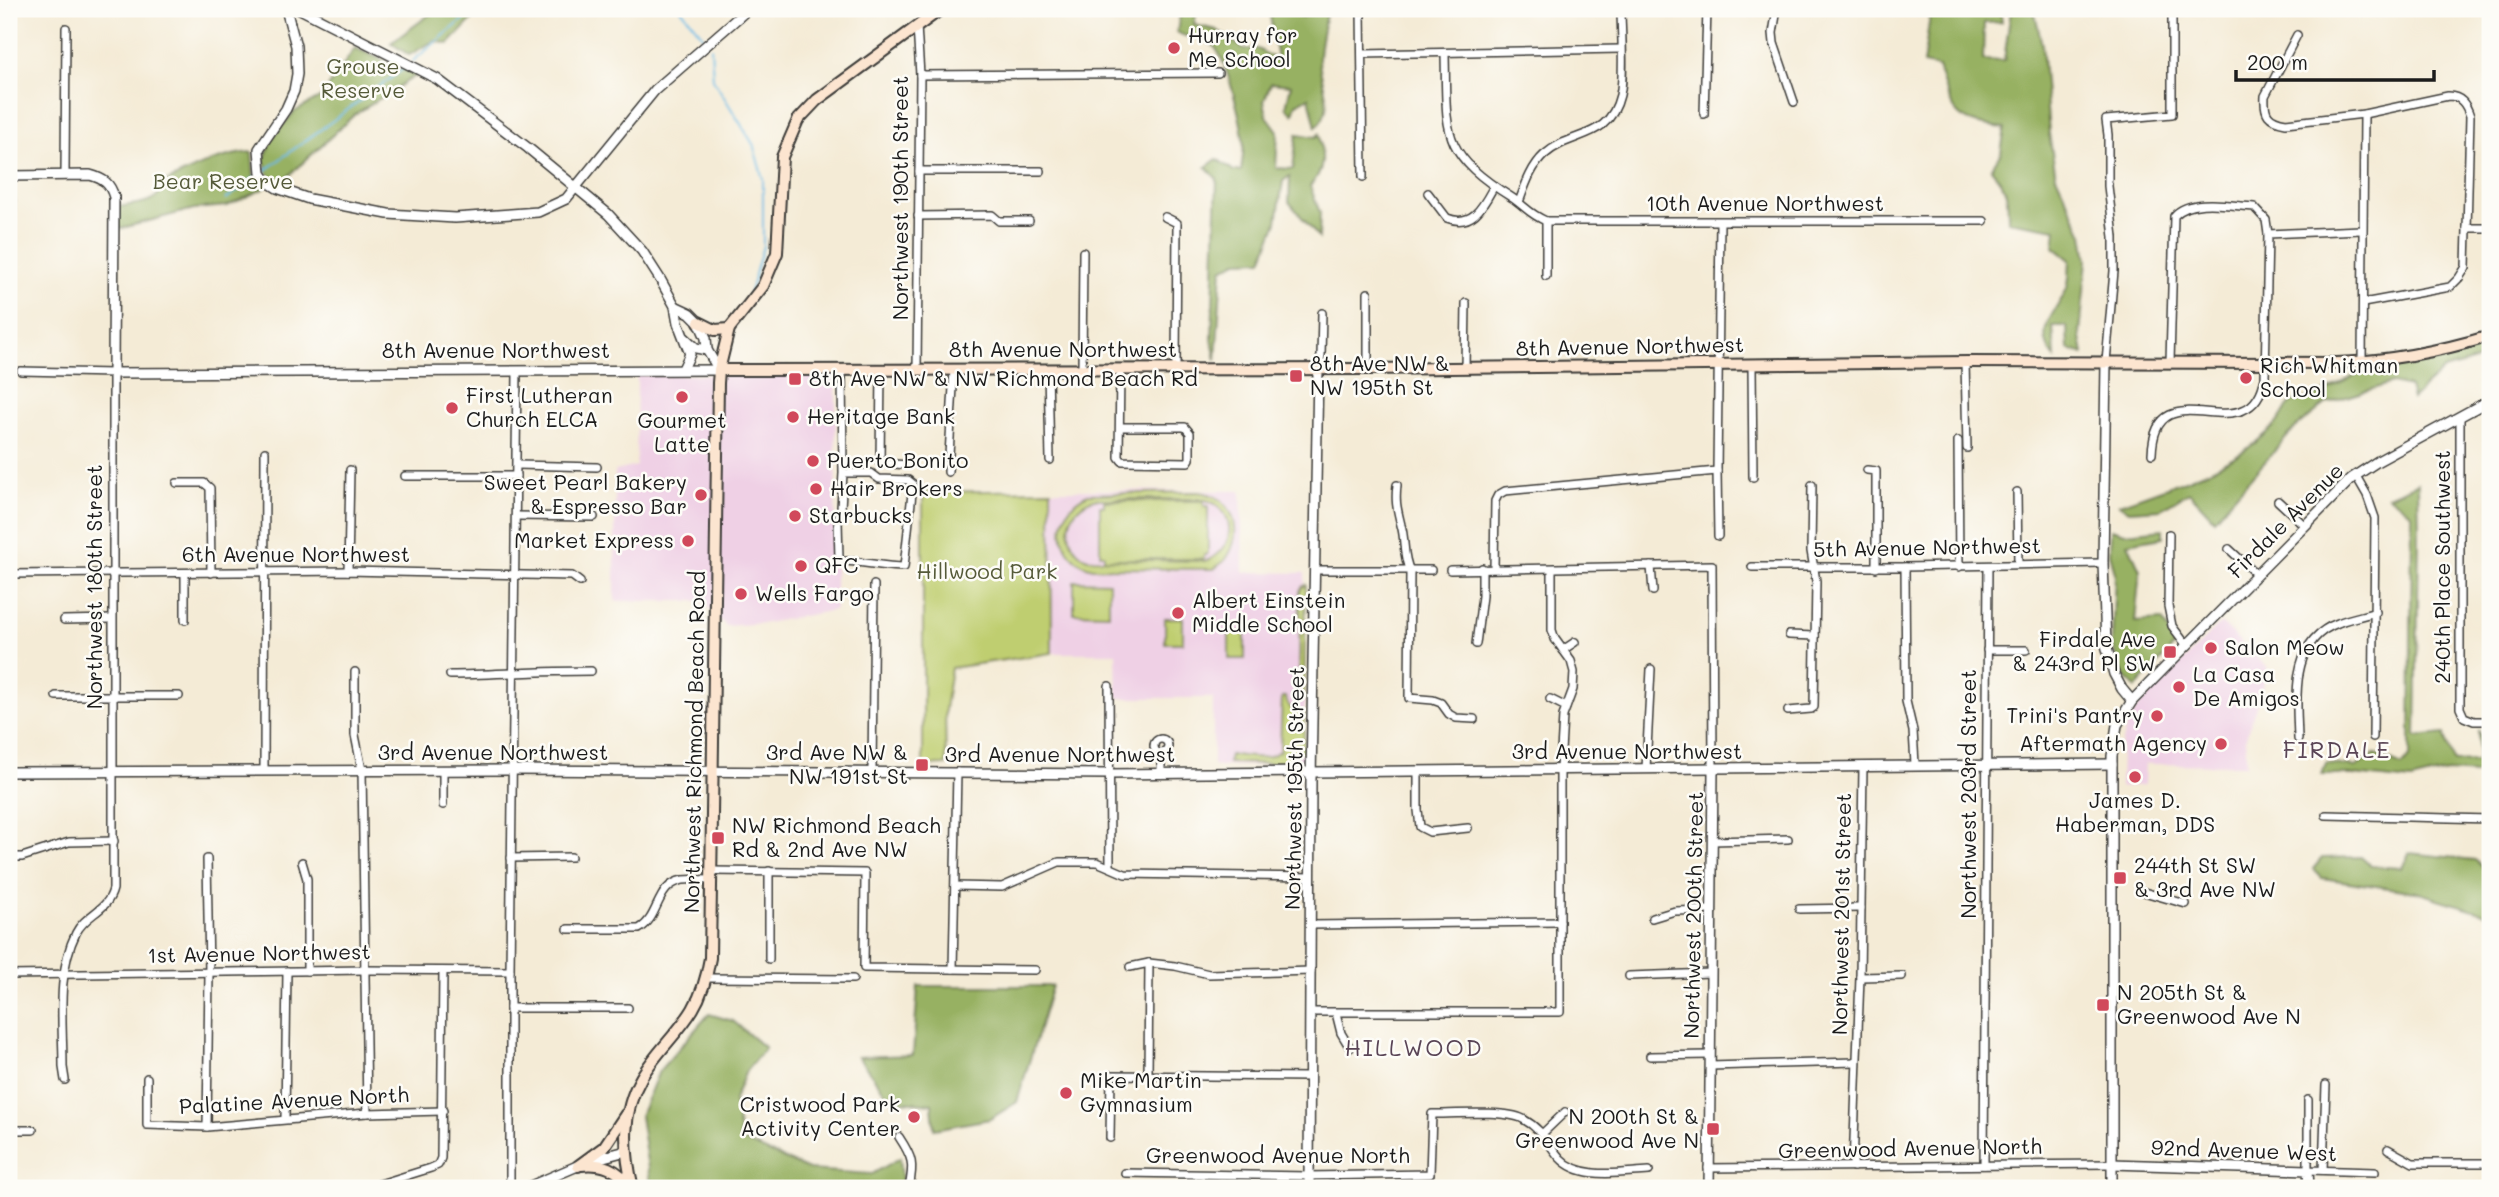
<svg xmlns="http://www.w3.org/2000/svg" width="2499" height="1197" font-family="Mali,sans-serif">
  <rect width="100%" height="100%" fill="#fdfcf7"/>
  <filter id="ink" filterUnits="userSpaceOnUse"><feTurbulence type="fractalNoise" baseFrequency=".0143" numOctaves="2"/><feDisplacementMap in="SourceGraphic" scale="14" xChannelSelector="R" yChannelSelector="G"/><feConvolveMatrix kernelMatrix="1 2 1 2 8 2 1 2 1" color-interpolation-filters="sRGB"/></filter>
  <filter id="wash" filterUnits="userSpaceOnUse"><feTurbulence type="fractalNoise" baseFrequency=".00686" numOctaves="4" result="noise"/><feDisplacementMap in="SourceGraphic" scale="28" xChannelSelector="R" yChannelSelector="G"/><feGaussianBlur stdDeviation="1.57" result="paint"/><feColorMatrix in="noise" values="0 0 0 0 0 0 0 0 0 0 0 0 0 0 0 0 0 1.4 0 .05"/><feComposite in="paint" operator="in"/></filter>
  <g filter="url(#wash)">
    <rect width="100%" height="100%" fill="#f4ebd6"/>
    <g fill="#efd0e5">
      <polygon points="637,375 836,375 835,610 766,623 726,626 702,601 615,601 615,471 636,466"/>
      <polygon points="1051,490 1241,491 1243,572 1305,573 1304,759 1300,763 1293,765 1213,766 1213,698 1117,698 1116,653 1052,653"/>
      <polygon points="2221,623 2268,668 2246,737 2246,765 2145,764 2144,785 2120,787 2121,745 2127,724 2138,707"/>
      <polygon points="1495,1183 1495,1188 1320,1188 1320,1186"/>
    </g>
    <g fill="#bfce70" stroke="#6e7546" stroke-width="2" fill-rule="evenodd">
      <polygon points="9,182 14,182 15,373 9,376"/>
      <polygon points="1051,490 1052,653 951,668 945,709 946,765 923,766 923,492"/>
      <path d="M1198,492C1234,495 1245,532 1226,559C1223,563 1217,566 1214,569L1093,568C1055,559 1051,510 1088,494ZM1094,499H1199C1236,502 1240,550 1205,561L1088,559C1060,545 1064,508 1094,499Z"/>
      <polygon points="1104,501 1204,501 1204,506 1208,506 1208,554 1204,555 1204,559 1104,559 1104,554 1100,554 1100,506 1104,506"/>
      <polygon points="1074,581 1109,582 1109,614 1074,613"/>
      <polygon points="1306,585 1304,699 1303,699 1299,695 1300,591 1302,587"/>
      <rect x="1165" y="618" width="18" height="25"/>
      <rect x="1229" y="632" width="16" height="27"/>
      <path d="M1282,697H1286C1287,707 1293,712 1304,713V752L1295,754L1291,764L1228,763L1230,755C1247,755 1267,763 1280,750Z"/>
    </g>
    <g fill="#97b162" stroke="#5a663f" stroke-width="2">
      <polygon points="437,9 482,9 449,44 434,41 409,55 391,43"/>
      <path d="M1181,9H1197L1194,25L1217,30L1244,49H1258L1277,60L1269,9H1286L1302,17L1327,9C1324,25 1319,43 1319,59C1319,82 1338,107 1316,127L1309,97L1296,104L1293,114L1286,107L1291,85L1271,83L1264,101L1267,116L1278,131L1276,168L1293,169L1297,134L1316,137L1319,134C1323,157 1326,168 1310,186L1320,213L1319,238L1289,202L1290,176L1283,181L1277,222L1262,260L1237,261L1222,269L1216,360L1212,339L1217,179L1206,167L1217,159L1234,171H1241C1242,161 1245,148 1243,138C1241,119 1227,63 1216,49C1204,33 1191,42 1177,32Z"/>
      <path d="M1931,9H2000L2002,22L1984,23L1983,60L2004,61L2011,9H2034L2042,45L2049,134L2056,176L2083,234L2087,260L2080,333L2084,354L2068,349L2067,326H2053L2055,358C2031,328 2057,314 2067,288C2070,280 2069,269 2070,260L2054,247L2056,229L2008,221C2008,196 2008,188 1991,169L2001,153L2005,128C1953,122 1954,116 1938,67L1923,64Z"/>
      <polygon points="355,48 417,75 354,115 279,185 268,174 264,160 273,137 294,112 321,97"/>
      <path d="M252,152L254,178L265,188L227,206L194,209L119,229L117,207C138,203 158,205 166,182C193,169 221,154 252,152Z"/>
      <path d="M2490,340V357L2443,370L2412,399L2409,387L2392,383L2327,403L2294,429L2214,519L2189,492L2161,509L2129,511L2119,504C2170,486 2237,466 2275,425C2281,419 2285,410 2290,402L2317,396L2375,365L2458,351Z"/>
      <polygon points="2418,483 2419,531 2416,737 2444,734 2454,762 2478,761 2478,730 2490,757 2490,775 2447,772 2411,781 2353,775 2322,775 2326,763 2356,767 2375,754 2402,766 2410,756 2412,514 2388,496"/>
      <polygon points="2111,529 2125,533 2163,529 2163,537 2128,543 2140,570 2135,622 2162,620 2176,644 2136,688 2121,672 2112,643 2115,574 2110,553"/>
      <polygon points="2409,853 2475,860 2483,867 2490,868 2490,915 2416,892 2322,878 2313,869 2322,858 2361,857 2371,866 2402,868"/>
      <polygon points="918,986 1052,986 1017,1102 990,1119 934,1129 932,1104 891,1100 858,1057 913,1055"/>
      <polygon points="709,1014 733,1021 765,1048 746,1071 734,1100 741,1140 809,1170 872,1174 900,1158 902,1179 900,1188 726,1188 710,1181 694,1188 651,1188 640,1116 659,1071"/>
    </g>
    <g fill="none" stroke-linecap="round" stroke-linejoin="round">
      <g stroke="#69bae4" stroke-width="2">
        <polyline points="681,9 706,40"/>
        <polyline points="711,47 713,79 753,144 763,179 763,246 749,296"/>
        <polyline points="413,61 476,9"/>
        <polyline points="264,171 406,67"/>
        <polyline points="226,199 259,174"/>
      </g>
    </g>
  </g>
  <g filter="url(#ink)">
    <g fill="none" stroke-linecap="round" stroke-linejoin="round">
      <g stroke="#3c3b38" stroke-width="10">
        <g id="minor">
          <polyline points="1361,9 1363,177"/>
          <polyline points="1777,9 1773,33 1774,43 1794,102"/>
          <polyline points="917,26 920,75 917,370"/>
          <path d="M2297,35L2265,96C2264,114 2268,120 2286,123L2364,114L2448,96C2461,96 2466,104 2470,116L2466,267L2459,278L2450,287L2363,303"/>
          <polyline points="1362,54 1621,49"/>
          <path d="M1445,54C1447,132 1439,152 1511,197C1525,206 1529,214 1546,221H1984"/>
          <polyline points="920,75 1218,73"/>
          <polyline points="1704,114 1707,9"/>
          <polyline points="919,171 1041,171"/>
          <polyline points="65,174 66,28"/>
          <path d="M1428,193L1447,218C1473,228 1483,206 1494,186"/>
          <path d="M1519,202C1525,186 1531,167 1544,155C1572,130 1609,141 1620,95C1625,72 1621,33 1621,9"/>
          <polyline points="918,216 992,215 999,221 1029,221"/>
          <polyline points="1165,217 1177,223 1176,369"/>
          <polyline points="2467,228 2490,228"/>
          <polyline points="2268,234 2361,230"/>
          <polyline points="1546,276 1546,221"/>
          <polyline points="1965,362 1967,448"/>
          <polyline points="2106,362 2114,271 2114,237 2108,186 2108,135 2106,120 2172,114 2172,16"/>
          <polyline points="2362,362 2364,114"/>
          <polyline points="1752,365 1753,477"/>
          <polyline points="1465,368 1466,303"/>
          <polyline points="1318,369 1321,356 1322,313"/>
          <polyline points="1368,369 1368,293"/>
          <polyline points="881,370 880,463 908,465"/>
          <polyline points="1048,370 1050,460"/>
          <polyline points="1082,370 1083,252"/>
          <path d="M21,371L113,373V889C108,911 85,914 76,933C56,973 63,1023 63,1067L65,1080"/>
          <path d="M842,371L843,473L841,508L838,521L839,559L841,561C863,561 882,567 904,567L913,484L908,480L879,479L871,473H843"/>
          <polyline points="2460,416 2460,708 2464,717 2474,721 2490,721"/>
          <polyline points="1120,427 1185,427 1190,433 1190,459 1188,462 1122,461 1119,457 1120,369"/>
          <polyline points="1958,441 1959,567"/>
          <path d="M2152,454C2155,364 2251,458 2265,377L2268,234L2266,220L2254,207C2231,206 2191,197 2174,216L2170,362"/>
          <polyline points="517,465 597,467"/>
          <polyline points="1867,470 1876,471 1876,568"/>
          <polyline points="948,472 954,370"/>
          <polyline points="405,476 516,476"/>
          <polyline points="2356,476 2367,495 2375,518 2373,737"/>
          <polyline points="177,483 204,483 210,488 211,573"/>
          <path d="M1397,485C1395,502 1397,508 1401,525C1406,541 1402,555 1410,571L1409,698L1433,700L1441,703L1449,714L1456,718L1474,719"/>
          <polyline points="2017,492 2018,564"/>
          <polyline points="2278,501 2304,525"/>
          <polyline points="516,516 594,517"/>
          <polyline points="2169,534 2168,606 2172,626 2187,646"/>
          <polyline points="1718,536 1717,471 1720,222"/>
          <polyline points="2229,549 2256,574"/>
          <polyline points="1651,566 1653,591"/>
          <polyline points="1752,567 1905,567 2103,563"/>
          <polyline points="1905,567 1906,701 1913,731 1915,764"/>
          <polyline points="1494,568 1495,501 1498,495 1505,491 1717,471"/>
          <polyline points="1315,570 1431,570"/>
          <polyline points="1450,570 1712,565 1713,769"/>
          <polyline points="348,571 350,470"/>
          <polyline points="9,574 348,571 572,576 580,582"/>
          <polyline points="64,620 112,619"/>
          <polyline points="185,620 185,573"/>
          <polyline points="1789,635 1815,636"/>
          <polyline points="1476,644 1482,596 1482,568"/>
          <polyline points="1563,650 1575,642"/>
          <polyline points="1987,650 2026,650"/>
          <polyline points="355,672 355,735 362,770 367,1113"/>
          <path d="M450,675C497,674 544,671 591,671"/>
          <polyline points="1109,686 1110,866"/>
          <polyline points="56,696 179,696"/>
          <polyline points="1550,699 1566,707"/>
          <polyline points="1788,711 1811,709 1814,707 1816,581 1811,551 1812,485"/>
          <circle cx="1161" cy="746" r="7"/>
          <path d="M2298,739C2297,697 2289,641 2338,623C2350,618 2363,616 2376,612"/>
          <polyline points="1161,753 1161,773"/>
          <polyline points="1646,769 1651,669"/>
          <polyline points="443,770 443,805"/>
          <polyline points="264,771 265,452"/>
          <polyline points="872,771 874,585"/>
          <polyline points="1418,771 1418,810 1420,827 1430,832 1468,828"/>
          <polyline points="2326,815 2490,819"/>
          <polyline points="1712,841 1788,839"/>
          <polyline points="9,857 22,857 69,842 114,841"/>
          <polyline points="511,858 571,857"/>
          <polyline points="302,862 307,879 307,971"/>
          <polyline points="712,871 865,873 864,968 1035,970"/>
          <polyline points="955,886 1002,887 1059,862 1097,862 1125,874 1311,877"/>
          <polyline points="2144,892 2186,904"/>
          <polyline points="1799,909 1861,908"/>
          <polyline points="1652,918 1675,911 1711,910"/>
          <polyline points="1311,925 1560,922"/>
          <path d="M568,929H639C660,918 655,885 683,880C692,879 703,880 712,880"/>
          <polyline points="769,959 769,871"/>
          <polyline points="1130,967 1149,963 1175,966 1209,974 1311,971"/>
          <polyline points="953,969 957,772"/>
          <polyline points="9,975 366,970 510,971"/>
          <polyline points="1629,976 1711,973"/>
          <polyline points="1860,977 1902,976"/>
          <polyline points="707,978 853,979"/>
          <polyline points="510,1008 628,1008"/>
          <polyline points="1310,1012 1560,1012 1560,769 1563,716 1573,689 1574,672 1571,661 1555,639 1552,630 1552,569"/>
          <polyline points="1336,1013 1341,1033 1350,1048"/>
          <polyline points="1650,1056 1710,1055"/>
          <polyline points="1710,1066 1856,1062"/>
          <polyline points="1148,1075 1149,963"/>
          <polyline points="147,1078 147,1125 207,1127 367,1113 443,1111"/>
          <polyline points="2308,1100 2308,1170 2375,1172"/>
          <polyline points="285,1119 287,971"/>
          <polyline points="207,1127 209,973 207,859"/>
          <polyline points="9,1130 33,1130"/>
          <polyline points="1543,1133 1565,1112"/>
          <path d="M899,1137C913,1158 914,1164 909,1188"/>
          <polyline points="1110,1138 1111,1075 1308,1077"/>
          <polyline points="2388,1149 2413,1163 2490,1163"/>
          <polyline points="1984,1165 1988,566"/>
          <polyline points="1853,1167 1860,977 1863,766"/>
          <polyline points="1708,1168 2112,1164"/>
          <polyline points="2323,1170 2326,1085"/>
          <path d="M1125,1173L1309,1176L1430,1174L1432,1114C1454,1114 1505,1110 1523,1119C1543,1130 1547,1143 1560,1158C1581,1181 1622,1172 1649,1171"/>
          <polyline points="367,1188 431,1168 438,1165 441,1158 443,971"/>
          <polyline points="510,1188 510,971 517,372"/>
        </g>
      </g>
      <g stroke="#3c3b38" stroke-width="12">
        <g id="tertiary">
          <polyline points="286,9 296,46 297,74 294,91 286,109 259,149 261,173 266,181 277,188 309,199 388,214 455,218 538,212 566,199 655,90 748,9"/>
          <polyline points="300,9 437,79 528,148 608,214 642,251 660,279 675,306 678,323 690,354 683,369"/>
          <path d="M9,176L90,175C104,179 110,183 114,197L113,373L719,370"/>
          <polyline points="675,306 690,313 699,322 706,338 707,350 719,370"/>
          <polyline points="685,338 696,348 707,350"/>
          <polyline points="2106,362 2103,563 2106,645 2114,674 2122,689 2132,701"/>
          <polyline points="9,772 513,770 1110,774 2112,764"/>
          <polyline points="2112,1164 2308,1170 2309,1188"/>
          <polyline points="526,1188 589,1161 626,1151"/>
          <polyline points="1309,1188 1311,780 1318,369"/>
          <polyline points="1709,1188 1713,769"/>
          <polyline points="2112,1188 2112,756 2117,725 2132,701 2352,478 2378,461 2490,400"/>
        </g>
      </g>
      <g stroke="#3c3b38" stroke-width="14">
        <g id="secondary">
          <polyline points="699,322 715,330 729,329"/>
          <path d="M719,370L1368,369L1968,362L2337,363C2388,361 2441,351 2490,336"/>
          <path d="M581,1165C602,1163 618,1168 630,1187"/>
          <polyline points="578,1166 604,1147 626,1114"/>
          <path d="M633,1188C624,1151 621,1113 641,1078C655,1053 678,1034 693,1009C702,994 707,976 710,958L718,383L719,370L729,329L763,286L777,253L782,157L798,120L817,100L941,9"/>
        </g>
      </g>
      <use href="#minor" stroke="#fff" stroke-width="7"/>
      <use href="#tertiary" stroke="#fff" stroke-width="9"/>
      <use href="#secondary" stroke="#fce5d0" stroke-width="10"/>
    </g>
  </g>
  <g fill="#d1495b" stroke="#fdfcf7" stroke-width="2.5">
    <circle cx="1174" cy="48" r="7"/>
    <rect x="1289" y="369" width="14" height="14" rx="3.5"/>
    <circle cx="2246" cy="378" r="7"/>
    <rect x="788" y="372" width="14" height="14" rx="3.5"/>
    <circle cx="682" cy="397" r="7"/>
    <circle cx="452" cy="408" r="7"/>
    <circle cx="793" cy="417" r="7"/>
    <circle cx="813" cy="461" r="7"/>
    <circle cx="816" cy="489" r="7"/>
    <circle cx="701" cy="495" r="7"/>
    <circle cx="795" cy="516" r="7"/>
    <circle cx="688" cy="541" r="7"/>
    <circle cx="801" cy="566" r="7"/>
    <circle cx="741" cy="594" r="7"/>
    <circle cx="1178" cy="613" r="7"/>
    <circle cx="2211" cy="648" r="7"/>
    <rect x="2163" y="645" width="14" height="14" rx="3.5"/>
    <circle cx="2179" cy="687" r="7"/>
    <circle cx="2157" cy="716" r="7"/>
    <circle cx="2221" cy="744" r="7"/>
    <rect x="915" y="758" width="14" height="14" rx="3.5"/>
    <circle cx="2135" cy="777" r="7"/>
    <rect x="711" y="831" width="14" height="14" rx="3.5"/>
    <rect x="2113" y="871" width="14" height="14" rx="3.5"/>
    <rect x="2096" y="998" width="14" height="14" rx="3.5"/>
    <circle cx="1066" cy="1093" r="7"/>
    <circle cx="914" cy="1117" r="7"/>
    <rect x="1706" y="1122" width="14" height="14" rx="3.5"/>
  </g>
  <g text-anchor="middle" stroke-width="5" stroke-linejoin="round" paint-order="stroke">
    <g font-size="21" fill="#1c1c1c" stroke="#fdfcf7" text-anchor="start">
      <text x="1188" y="43">Hurray for<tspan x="1188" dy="24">Me School</tspan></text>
      <text x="1310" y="371">8th Ave NW &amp;<tspan x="1310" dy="24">NW 195th St</tspan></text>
      <text x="2260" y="373">Rich Whitman<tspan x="2260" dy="24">School</tspan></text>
      <text x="809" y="386">8th Ave NW &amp; NW Richmond Beach Rd</text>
      <text x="466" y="403">First Lutheran<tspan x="466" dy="24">Church ELCA</tspan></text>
      <text x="807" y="424">Heritage Bank</text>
      <text x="682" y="428" text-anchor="middle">Gourmet<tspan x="682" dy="24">Latte</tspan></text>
      <text x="827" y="468">Puerto Bonito</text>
      <text x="687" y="490" text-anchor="end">Sweet Pearl Bakery<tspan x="687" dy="24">&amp; Espresso Bar</tspan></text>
      <text x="830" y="496">Hair Brokers</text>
      <text x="809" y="523">Starbucks</text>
      <text x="674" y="548" text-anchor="end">Market Express</text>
      <text x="815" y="573">QFC</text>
      <text x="755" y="601">Wells Fargo</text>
      <text x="1192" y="608">Albert Einstein<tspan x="1192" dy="24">Middle School</tspan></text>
      <text x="2156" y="647" text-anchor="end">Firdale Ave<tspan x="2156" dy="24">&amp; 243rd Pl SW</tspan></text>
      <text x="2225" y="655">Salon Meow</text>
      <text x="2193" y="682">La Casa<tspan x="2193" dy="24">De Amigos</tspan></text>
      <text x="2143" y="723" text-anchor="end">Trini's Pantry</text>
      <text x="2207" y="751" text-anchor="end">Aftermath Agency</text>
      <text x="908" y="760" text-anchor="end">3rd Ave NW &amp;<tspan x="908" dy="24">NW 191st St</tspan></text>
      <text x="2135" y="808" text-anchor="middle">James D.<tspan x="2135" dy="24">Haberman, DDS</tspan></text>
      <text x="732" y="833">NW Richmond Beach<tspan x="732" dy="24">Rd &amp; 2nd Ave NW</tspan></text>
      <text x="2134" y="873">244th St SW<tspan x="2134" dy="24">&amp; 3rd Ave NW</tspan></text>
      <text x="2117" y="1000">N 205th St &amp;<tspan x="2117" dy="24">Greenwood Ave N</tspan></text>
      <text x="1080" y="1088">Mike Martin<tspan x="1080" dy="24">Gymnasium</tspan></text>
      <text x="900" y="1112" text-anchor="end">Cristwood Park<tspan x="900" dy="24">Activity Center</tspan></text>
      <text x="1699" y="1124" text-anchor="end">N 200th St &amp;<tspan x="1699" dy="24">Greenwood Ave N</tspan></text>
    </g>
    <g font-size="21" fill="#555a39" stroke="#fdfcf7">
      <text x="363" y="74">Grouse<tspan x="363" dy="24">Reserve</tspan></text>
      <text x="223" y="189">Bear Reserve</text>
      <text x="987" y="579">Hillwood Park</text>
    </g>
    <g font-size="21" fill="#1c1c1c" stroke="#fdfcf7">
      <text transform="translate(901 198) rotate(-90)" y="7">Northwest 190th Street</text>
      <text x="1765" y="211">10th Avenue Northwest</text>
      <text transform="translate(1630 347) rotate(-1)" y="7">8th Avenue Northwest</text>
      <text x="1063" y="357">8th Avenue Northwest</text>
      <text x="496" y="358">8th Avenue Northwest</text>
      <text transform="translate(2286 521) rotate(-45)" y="7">Firdale Avenue</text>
      <text transform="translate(1927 548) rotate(-1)" y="7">5th Avenue Northwest</text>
      <text x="296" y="562">6th Avenue Northwest</text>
      <text transform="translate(2443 567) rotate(-90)" y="7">240th Place Southwest</text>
      <text transform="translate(95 587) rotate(-90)" y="7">Northwest 180th Street</text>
      <text transform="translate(695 742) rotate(-89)" y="7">Northwest Richmond Beach Road</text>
      <text x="1627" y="759">3rd Avenue Northwest</text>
      <text x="493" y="760">3rd Avenue Northwest</text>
      <text x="1060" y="762">3rd Avenue Northwest</text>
      <text transform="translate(1295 788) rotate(-89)" y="7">Northwest 195th Street</text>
      <text transform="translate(1969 794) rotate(-90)" y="7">Northwest 203rd Street</text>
      <text transform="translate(1842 914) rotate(-89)" y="7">Northwest 201st Street</text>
      <text transform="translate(1694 915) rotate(-89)" y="7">Northwest 200th Street</text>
      <text transform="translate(259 954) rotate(-1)" y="7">1st Avenue Northwest</text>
      <text transform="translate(294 1101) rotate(-3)" y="7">Palatine Avenue North</text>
      <text transform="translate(1910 1149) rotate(-1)" y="7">Greenwood Avenue North</text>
      <text transform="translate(2244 1151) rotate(2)" y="7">92nd Avenue West</text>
      <text x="1278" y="1163">Greenwood Avenue North</text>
    </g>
    <g font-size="23" letter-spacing="2" fill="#5a4556" stroke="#fdfcf7">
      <text x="2337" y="758">FIRDALE</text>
      <text x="1414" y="1056">HILLWOOD</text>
    </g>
  </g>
  <rect width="2499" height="1197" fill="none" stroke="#fdfcf7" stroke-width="35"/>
  <path d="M2236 70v10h198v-10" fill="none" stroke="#1c1c1c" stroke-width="3.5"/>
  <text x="2247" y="70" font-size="21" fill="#1c1c1c" stroke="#fdfcf7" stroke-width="5" paint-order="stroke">200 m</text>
</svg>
